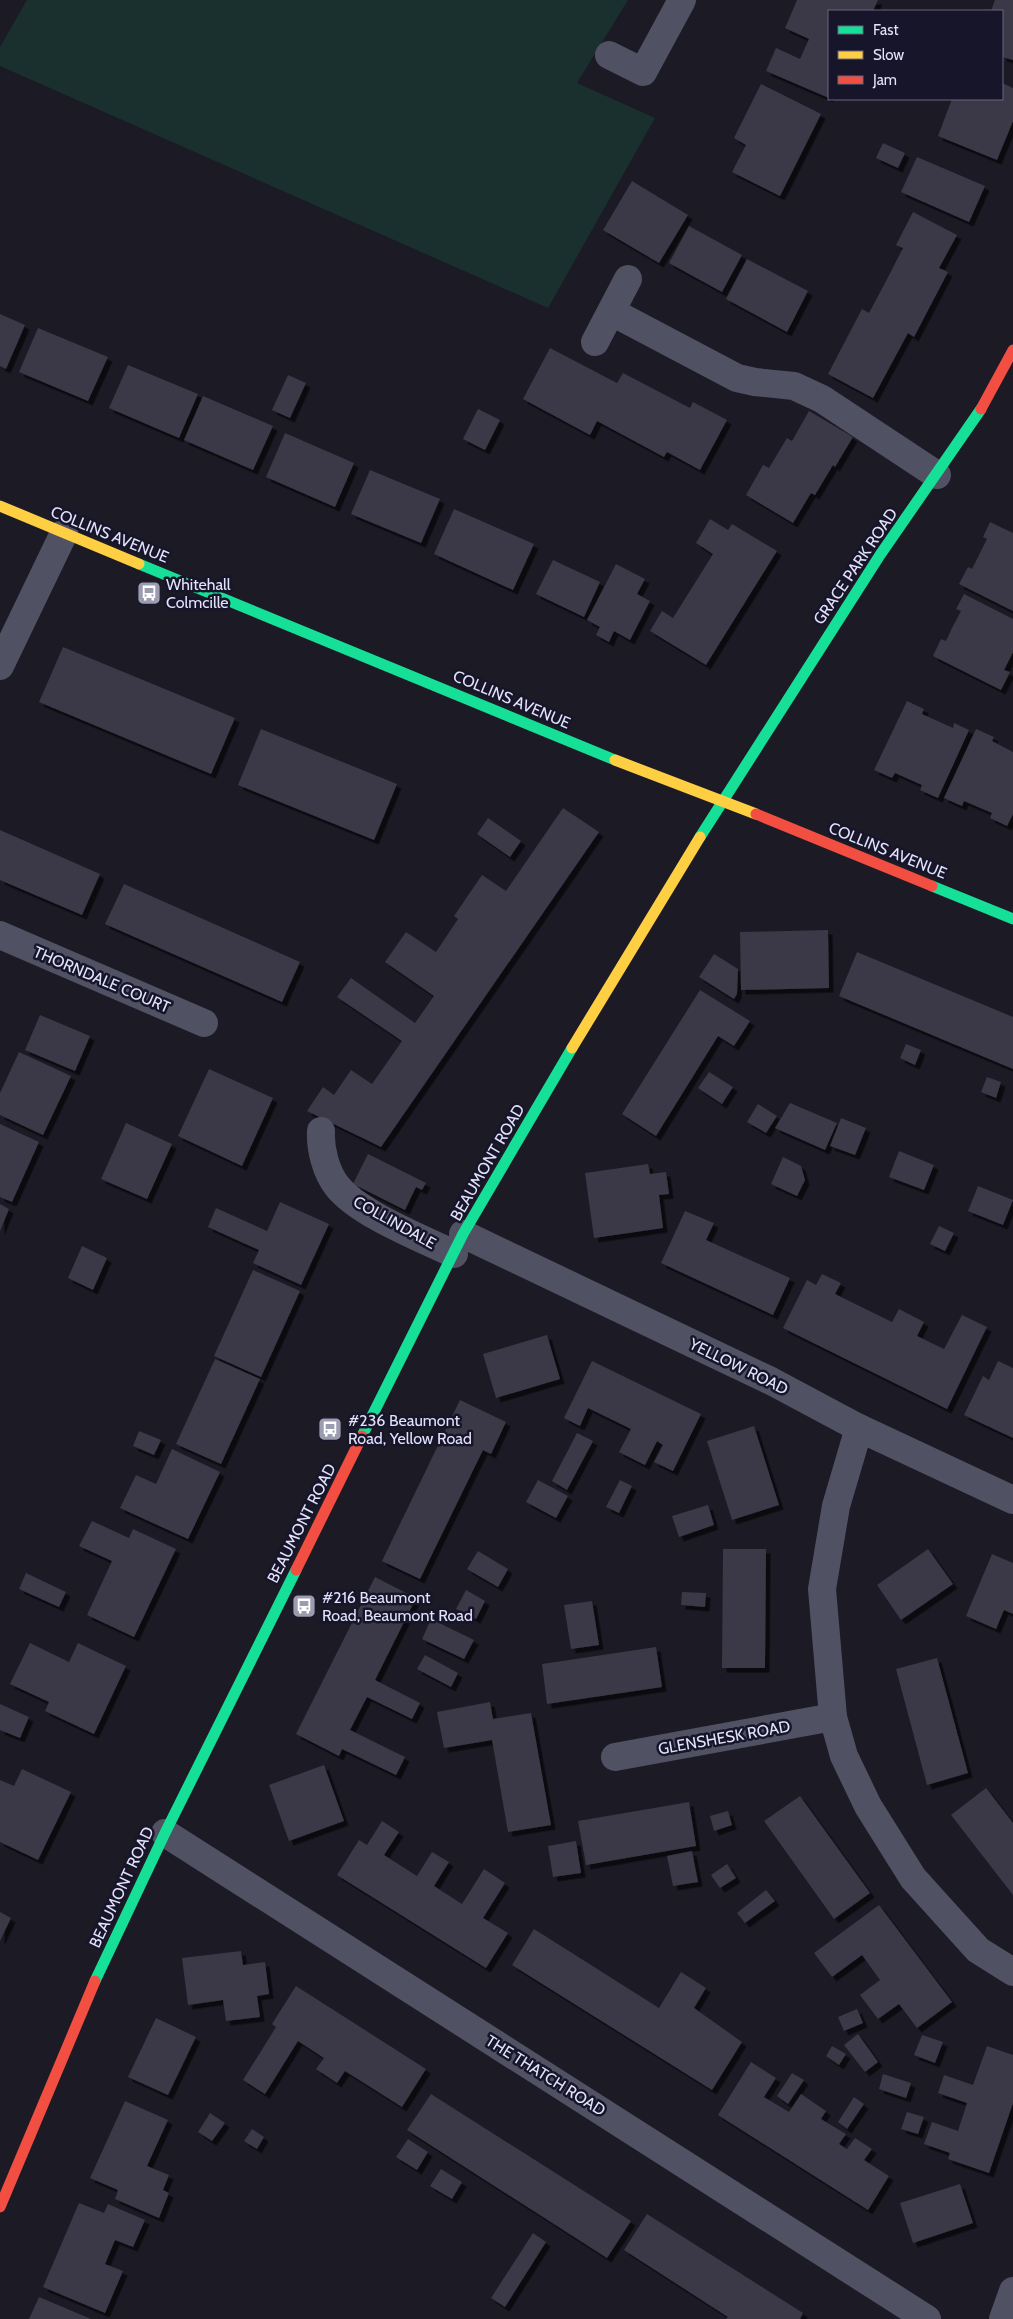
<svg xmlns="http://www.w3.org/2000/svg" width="1013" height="2319" font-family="Cabin,sans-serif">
  <defs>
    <filter id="shadow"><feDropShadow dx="4.5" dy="4.5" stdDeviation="0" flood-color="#0009"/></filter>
  </defs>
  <rect width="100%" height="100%" fill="#1b1a25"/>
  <polygon fill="#19302e" points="27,0 628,0 577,83 655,118 548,308 0,66 0,47"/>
  <g fill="#3a3946" filter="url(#shadow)">
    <polygon points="797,0 878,0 873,11 829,11 829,98 766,71 776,48 800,59 809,39 785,28"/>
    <polygon points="995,0 1013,0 1013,60 1002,57 1002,11 991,11"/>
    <polygon points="1002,83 1013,88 1013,121 997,160 938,136 952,99 1002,99"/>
    <polygon points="761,84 821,114 780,196 732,172 746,145 734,138"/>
    <polygon points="883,143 905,153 898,168 876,158"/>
    <polygon points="917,157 985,186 969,222 901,192"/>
    <polygon points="632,181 688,215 659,263 603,230"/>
    <polygon points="913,212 957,235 939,268 948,272 914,337 908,333 873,398 828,374 862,309 869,313 886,281 903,248 896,245"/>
    <polygon points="689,226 742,255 722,292 669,263"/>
    <polygon points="747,259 808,291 787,332 726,299"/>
    <polygon points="0,314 25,325 6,369 0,366"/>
    <polygon points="38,328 108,357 88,401 19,372"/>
    <polygon points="550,348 617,383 623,373 690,408 693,402 727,420 700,470 667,452 664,457 597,421 590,435 523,399"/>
    <polygon points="128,365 198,394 179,438 109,408"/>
    <polygon points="288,375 306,383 290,418 272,410"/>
    <polygon points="203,396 273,426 253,470 184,440"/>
    <polygon points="478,409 500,420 485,450 463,439"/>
    <polygon points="809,411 853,437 835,467 833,465 815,495 811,493 793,523 746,495 763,465 769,468 787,438 792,441"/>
    <polygon points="285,433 354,463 335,507 266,477"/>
    <polygon points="370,470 440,499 421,543 351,514"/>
    <polygon points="454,509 534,544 513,590 434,554"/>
    <polygon points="710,519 728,530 732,524 777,551 706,665 650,631 662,611 673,618 713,554 696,543"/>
    <polygon points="990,522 1013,533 1013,611 959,584 968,567 972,569 987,539 983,537"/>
    <polygon points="553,560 600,582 584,617 536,594"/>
    <polygon points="616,564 645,579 637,594 650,601 630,640 614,631 609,642 596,635 600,627 587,620"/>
    <polygon points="964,594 1013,619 1013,652 1004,670 1010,672 1001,690 933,656 941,639 946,641 952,628 961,611 956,609"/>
    <polygon points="63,647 235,718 211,774 39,702"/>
    <polygon points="907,701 924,709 922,714 953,728 954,723 969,730 938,798 920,790 922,785 895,773 892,778 874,770"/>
    <polygon points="261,729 397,784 374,840 238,785"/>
    <polygon points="976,729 994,737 992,741 1013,752 1013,814 1007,826 990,818 992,813 964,801 962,806 944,798"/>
    <polygon points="563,808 599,832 381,1147 307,1111 323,1087 334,1095 351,1070 372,1084 402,1041 337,997 351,978 415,1023 434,996 385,962 406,932 436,952 458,919 454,916 482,875 506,891"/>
    <polygon points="488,818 521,841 510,857 477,834"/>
    <polygon points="0,830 100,874 82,915 0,880"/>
    <polygon points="124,884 300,962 282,1002 105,924"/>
    <polygon points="828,930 829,988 741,990 740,932"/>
    <polygon points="857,952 1013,1017 1013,1069 839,996"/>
    <polygon points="714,954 738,969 737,994 734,999 699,977"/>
    <polygon points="700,990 750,1021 734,1046 718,1036 656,1136 622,1114"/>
    <polygon points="40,1015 90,1036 75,1071 25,1050"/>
    <polygon points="906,1044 921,1050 915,1065 900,1058"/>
    <polygon points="19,1052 71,1076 43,1135 0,1115 0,1093"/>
    <polygon points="209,1069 273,1098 242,1166 178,1136"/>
    <polygon points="709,1072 733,1087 722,1104 698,1088"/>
    <polygon points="987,1077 1001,1082 996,1098 981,1092"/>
    <polygon points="790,1103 837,1123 825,1150 775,1128"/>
    <polygon points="758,1104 777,1116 766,1133 747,1122"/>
    <polygon points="841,1118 866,1128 855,1155 830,1146"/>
    <polygon points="126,1123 172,1144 147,1199 101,1179"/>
    <polygon points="0,1124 39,1142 12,1202 0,1197"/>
    <polygon points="899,1151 934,1165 924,1190 889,1177"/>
    <polygon points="368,1154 426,1183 422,1190 416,1187 405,1210 353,1184"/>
    <polygon points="783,1157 801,1166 805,1180 797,1196 771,1184"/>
    <polygon points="648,1164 650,1174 666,1172 669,1194 659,1195 663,1228 594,1238 585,1173"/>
    <polygon points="978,1186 1013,1200 1003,1225 968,1211"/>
    <polygon points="280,1202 329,1224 301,1285 253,1263 259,1250 208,1227 216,1208 267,1231"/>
    <polygon points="0,1204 9,1209 0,1231"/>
    <polygon points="685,1211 714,1223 706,1240 790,1278 773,1315 661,1263"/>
    <polygon points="939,1226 954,1233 945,1251 930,1244"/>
    <polygon points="82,1246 107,1258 93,1290 68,1278"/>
    <polygon points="253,1270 300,1291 261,1377 214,1356"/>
    <polygon points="822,1274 841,1283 835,1294 892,1322 899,1309 924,1322 917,1336 944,1349 962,1315 987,1327 947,1409 783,1328 807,1280 816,1285"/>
    <polygon points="547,1335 560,1379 496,1398 483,1354"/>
    <polygon points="215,1359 260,1379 221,1464 176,1444"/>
    <polygon points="592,1361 701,1414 673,1471 654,1462 663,1445 657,1441 645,1465 619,1452 631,1429 588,1408 580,1426 564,1418"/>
    <polygon points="998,1361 1013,1368 1013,1438 964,1415 983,1376 989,1380"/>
    <polygon points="460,1400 506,1422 491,1454 483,1450 420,1579 382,1561"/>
    <polygon points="754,1426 779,1505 732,1520 707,1441"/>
    <polygon points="139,1431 161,1440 154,1455 133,1446"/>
    <polygon points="577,1433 593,1441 567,1490 552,1481"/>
    <polygon points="172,1449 220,1472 188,1539 120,1508 136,1475 156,1484"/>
    <polygon points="538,1480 568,1496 556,1518 526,1502"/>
    <polygon points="620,1480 632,1486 619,1513 606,1507"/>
    <polygon points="708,1505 714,1525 679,1537 672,1516"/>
    <polygon points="92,1521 129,1538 133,1529 176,1549 134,1637 87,1615 112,1561 79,1546"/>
    <polygon points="723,1549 766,1549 765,1668 722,1668"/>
    <polygon points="928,1549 953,1584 901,1620 877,1585"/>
    <polygon points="478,1551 508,1569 498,1587 467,1569"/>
    <polygon points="992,1554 1013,1563 1013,1614 1004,1610 996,1629 966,1616"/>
    <polygon points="26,1573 66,1592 59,1607 19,1589"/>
    <polygon points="375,1577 416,1598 375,1680 420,1703 412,1719 367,1697 350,1730 405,1757 396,1775 342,1749 339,1756 296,1734"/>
    <polygon points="466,1590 485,1601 476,1619 456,1609"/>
    <polygon points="682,1592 706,1593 705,1607 681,1605"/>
    <polygon points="592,1601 599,1645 571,1649 564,1605"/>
    <polygon points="431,1619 474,1640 464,1659 422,1639"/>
    <polygon points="30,1643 69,1662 78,1643 126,1666 94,1734 45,1711 49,1702 10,1684"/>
    <polygon points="656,1647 662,1687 547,1704 542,1664"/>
    <polygon points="425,1655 458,1673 451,1687 417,1669"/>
    <polygon points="937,1658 968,1773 927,1785 896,1669"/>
    <polygon points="490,1702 493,1719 531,1713 551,1825 508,1832 492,1740 444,1748 437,1712"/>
    <polygon points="0,1704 29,1717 20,1738 0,1730"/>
    <polygon points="324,1765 344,1821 289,1841 269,1785"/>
    <polygon points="22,1769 71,1792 38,1860 0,1842 0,1780 14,1786"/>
    <polygon points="986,1788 1013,1823 1013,1895 951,1815"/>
    <polygon points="800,1796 870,1893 834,1919 764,1821"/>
    <polygon points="689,1802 696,1846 586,1865 578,1821"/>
    <polygon points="728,1811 732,1825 714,1831 710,1816"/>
    <polygon points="382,1821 399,1832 384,1855 417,1876 432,1852 449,1862 434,1886 462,1904 484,1869 505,1883 483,1918 508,1933 486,1968 337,1875 359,1840 367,1845"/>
    <polygon points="576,1841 581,1873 553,1877 548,1846"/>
    <polygon points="692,1851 698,1882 673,1886 667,1856"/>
    <polygon points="727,1864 736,1878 720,1888 711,1875"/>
    <polygon points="766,1890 775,1901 745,1923 737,1913"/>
    <polygon points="879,1905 952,2002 917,2028 899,2004 878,2019 860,1995 880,1980 862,1955 832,1977 814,1953"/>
    <polygon points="0,1912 11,1918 0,1941"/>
    <polygon points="534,1929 659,2008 681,1972 706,1988 694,2008 742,2042 712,2090 512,1965"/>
    <polygon points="241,1951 243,1965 265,1962 269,1994 257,1996 260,2017 226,2021 223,2000 188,2005 182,1958"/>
    <polygon points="296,1986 426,2069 402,2107 345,2071 337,2083 316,2069 324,2058 298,2041 265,2094 243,2080 276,2027 272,2024"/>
    <polygon points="857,2009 863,2023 844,2031 838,2017"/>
    <polygon points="156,2018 196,2037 168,2095 128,2077"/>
    <polygon points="858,2034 878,2062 865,2072 844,2045"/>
    <polygon points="922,2035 943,2042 935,2063 914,2055"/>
    <polygon points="832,2046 846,2054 839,2065 826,2056"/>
    <polygon points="987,2046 1013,2055 1013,2103 989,2173 948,2159 950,2153 924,2144 932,2122 958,2131 967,2103 938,2093 944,2075 973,2085"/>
    <polygon points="751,2062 776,2078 764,2097 789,2112 801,2094 826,2111 821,2119 846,2134 839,2144 847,2149 855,2138 872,2149 864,2160 889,2176 868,2210 718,2115"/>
    <polygon points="792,2073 804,2080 788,2104 777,2096"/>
    <polygon points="883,2074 911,2083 906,2098 879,2089"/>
    <polygon points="431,2094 631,2221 607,2258 407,2130"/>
    <polygon points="854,2097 864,2104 847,2129 838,2122"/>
    <polygon points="125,2101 168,2120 147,2166 169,2175 163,2190 169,2193 159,2218 115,2199 118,2190 90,2178"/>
    <polygon points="907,2112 924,2117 918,2134 901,2129"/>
    <polygon points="210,2113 225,2123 212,2141 198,2132"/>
    <polygon points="252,2129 264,2137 257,2149 244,2141"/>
    <polygon points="408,2139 428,2152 417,2170 396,2157"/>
    <polygon points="441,2169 462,2182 452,2199 430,2186"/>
    <polygon points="960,2184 973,2223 913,2243 900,2203"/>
    <polygon points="79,2203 104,2213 108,2204 145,2220 133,2247 115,2240 105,2264 123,2271 105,2313 43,2287"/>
    <polygon points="647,2214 803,2313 800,2319 726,2319 728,2317 624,2250"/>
    <polygon points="533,2233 546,2242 505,2307 491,2298"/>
    <polygon points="39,2297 91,2319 29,2319"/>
  </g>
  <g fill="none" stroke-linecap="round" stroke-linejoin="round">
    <g stroke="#515164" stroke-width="28">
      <polyline points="609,55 643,72 682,0"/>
      <polyline points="612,312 737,378 755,382 794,386 822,399 937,475"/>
      <polyline points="595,342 628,279"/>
      <polyline points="0,666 64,533"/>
      <polyline points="0,935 204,1023"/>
      <path d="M321,1131C320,1149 326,1172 337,1186C359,1214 421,1238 454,1254"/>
      <polyline points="463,1234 771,1381 859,1428 1013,1500"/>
      <polyline points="859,1428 836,1506 822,1589 833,1717 844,1756 868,1806 913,1878 978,1950 1013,1972"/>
      <polyline points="615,1757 833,1717"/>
      <polyline points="165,1833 927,2319"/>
      <polyline points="1003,2319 1013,2291"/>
    </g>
    <g stroke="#16e098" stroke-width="11">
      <polyline points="139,564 615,760"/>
      <polyline points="700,837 880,555 981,409"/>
      <polyline points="932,886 1013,919"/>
      <polyline points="362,1436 463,1234 572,1048"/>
      <polyline points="95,1981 165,1833 296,1570"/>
    </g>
    <g stroke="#ffcf43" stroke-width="11">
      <polyline points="0,506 139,564"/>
      <polyline points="615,760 756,814"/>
      <polyline points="572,1048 700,837"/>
    </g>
    <g stroke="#f24e42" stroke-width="11">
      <polyline points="981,409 1013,350"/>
      <polyline points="756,814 932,886"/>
      <polyline points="296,1570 362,1436"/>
      <polyline points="0,2207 95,1981"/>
    </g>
  </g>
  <defs>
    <g id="bus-square" transform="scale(1.25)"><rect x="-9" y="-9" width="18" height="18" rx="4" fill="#9c9cb0" stroke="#17152a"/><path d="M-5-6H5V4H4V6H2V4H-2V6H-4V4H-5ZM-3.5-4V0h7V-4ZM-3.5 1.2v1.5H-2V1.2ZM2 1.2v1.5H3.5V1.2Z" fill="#fff"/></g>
  </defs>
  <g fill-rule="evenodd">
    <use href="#bus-square" x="149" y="593"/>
    <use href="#bus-square" x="330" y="1429"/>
    <use href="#bus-square" x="304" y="1606"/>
  </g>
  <g text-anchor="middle" stroke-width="5" stroke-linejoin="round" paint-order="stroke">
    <g font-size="16" fill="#e2e2fb" stroke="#17152a">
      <text transform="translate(110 534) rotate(22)" y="6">COLLINS AVENUE</text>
      <text transform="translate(855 566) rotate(-56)" y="6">GRACE PARK ROAD</text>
      <text transform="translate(512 699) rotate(23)" y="6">COLLINS AVENUE</text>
      <text transform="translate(888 850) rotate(22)" y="6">COLLINS AVENUE</text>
      <text transform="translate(102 979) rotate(23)" y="6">THORNDALE COURT</text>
      <text transform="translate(487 1162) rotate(-60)" y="6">BEAUMONT ROAD</text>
      <text transform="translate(395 1222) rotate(29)" y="6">COLLINDALE</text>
      <text transform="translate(739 1366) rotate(26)" y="6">YELLOW ROAD</text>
      <text transform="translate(301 1523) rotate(-63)" y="6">BEAUMONT ROAD</text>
      <text transform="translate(724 1737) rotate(-10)" y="6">GLENSHESK ROAD</text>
      <text transform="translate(121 1887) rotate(-65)" y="6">BEAUMONT ROAD</text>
      <text transform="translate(546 2075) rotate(32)" y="6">THE THATCH ROAD</text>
    </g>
    <g font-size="16" fill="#e2e2fb" stroke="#17152a" text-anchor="start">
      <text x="166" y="590">Whitehall<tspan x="166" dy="18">Colmcille</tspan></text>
      <text x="348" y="1426">#236 Beaumont<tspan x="348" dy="18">Road, Yellow Road</tspan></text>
      <text x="322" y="1603">#216 Beaumont<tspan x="322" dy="18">Road, Beaumont Road</tspan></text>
    </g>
  </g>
  <rect x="828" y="10" width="175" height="90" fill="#17152a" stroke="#68677e"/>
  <rect x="838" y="26" width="25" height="8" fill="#16e098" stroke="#68677e"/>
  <text x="873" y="35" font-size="15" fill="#e2e2fb">Fast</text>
  <rect x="838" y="51" width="25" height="8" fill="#ffcf43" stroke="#68677e"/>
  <text x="873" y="60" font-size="15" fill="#e2e2fb">Slow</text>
  <rect x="838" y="76" width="25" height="8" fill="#f24e42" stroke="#68677e"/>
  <text x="873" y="85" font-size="15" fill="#e2e2fb">Jam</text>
</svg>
